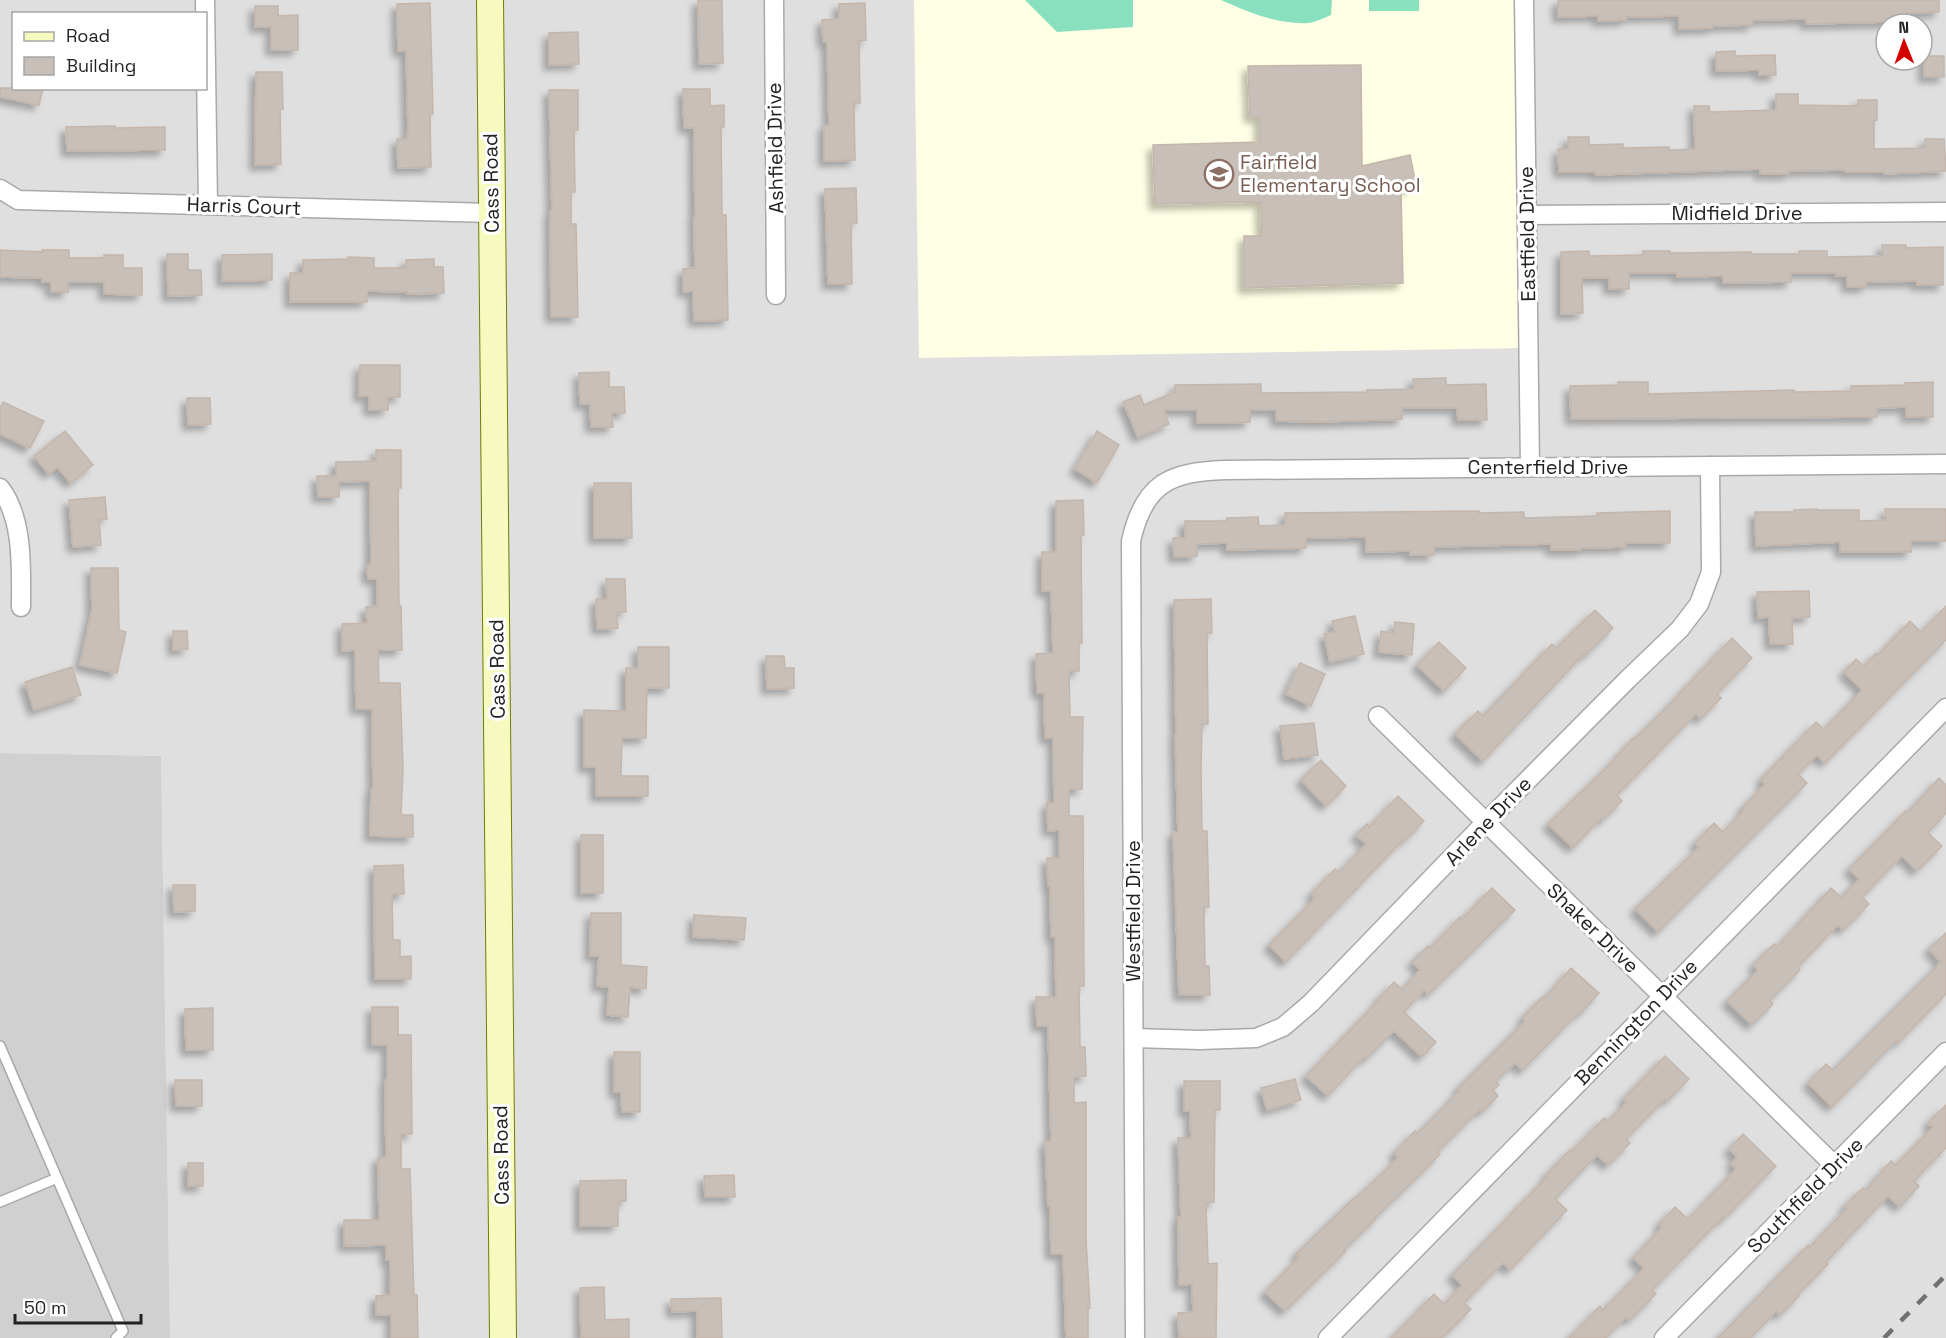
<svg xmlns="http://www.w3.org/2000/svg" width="1946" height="1338" font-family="'Space Grotesk',sans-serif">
  <defs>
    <filter id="shadow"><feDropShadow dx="-5.5" dy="5.5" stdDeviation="3" flood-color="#0004"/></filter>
  </defs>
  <rect width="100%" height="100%" fill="#f2efe9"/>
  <path fill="#e0dfdf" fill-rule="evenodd" d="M0,0H1946V1338H170L161,756L0,753ZM14,14H206V88H14ZM1886,24H1922V60H1886Z"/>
  <polygon fill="#ffffe5" points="914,0 1520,0 1525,348 919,358"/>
  <polygon fill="#d0d0d0" points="0,753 161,756 170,1338 0,1338"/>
  <g fill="#88e0be">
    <polygon points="1025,0 1133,0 1133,27 1057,32"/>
    <path d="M1221,0H1332L1331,15C1324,18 1316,22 1309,23C1278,25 1248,12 1221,0Z"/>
    <rect x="1369" y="0" width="50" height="11"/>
  </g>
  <g fill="#c7bfb8" stroke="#c4b6ab" stroke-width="1.5" filter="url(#shadow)">
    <polygon points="698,0 722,0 723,63 699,64"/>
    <polygon points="1558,0 1939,0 1939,12 1907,13 1907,24 1889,24 1889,22 1806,24 1806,19 1753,20 1753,25 1712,26 1712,28 1679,29 1679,16 1626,17 1626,20 1598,21 1598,16 1558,17"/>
    <polygon points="430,3 433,114 430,114 431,167 398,168 397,139 407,139 408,128 406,51 398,51 397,4"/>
    <polygon points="865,3 866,40 859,41 860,103 854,103 855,160 824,161 824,125 829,125 827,42 823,42 822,20 839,19 839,4"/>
    <polygon points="255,6 278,6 278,16 298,15 298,50 271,50 271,27 255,27"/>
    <polygon points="578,32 579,64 549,65 549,33"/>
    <polygon points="1735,51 1735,56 1775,55 1776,75 1759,75 1759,70 1716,71 1716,52"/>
    <rect x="1924" y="56" width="20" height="21"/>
    <polygon points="1361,65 1362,166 1410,155 1416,185 1401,190 1403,283 1244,288 1244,236 1262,236 1261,202 1155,204 1153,145 1260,142 1260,117 1250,117 1248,66"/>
    <polygon points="256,72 282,72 283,109 280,109 281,164 255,165"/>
    <polygon points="0,88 43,88 39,105 0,97"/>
    <polygon points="683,89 710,89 710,106 724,105 724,127 721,127 722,215 726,215 728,320 694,321 693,291 683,292 683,269 695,268 694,216 695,216 694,128 684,128"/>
    <polygon points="549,90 578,90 578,130 574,130 575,192 571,192 571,224 576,224 578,317 551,317 550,211 552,211"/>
    <polygon points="1776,94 1798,94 1798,105 1858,106 1858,100 1877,100 1877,120 1874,121 1874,149 1925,148 1925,139 1944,139 1946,171 1884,174 1884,172 1845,172 1845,170 1789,171 1789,174 1760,174 1760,169 1596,175 1595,172 1559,172 1558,149 1568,149 1568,137 1589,137 1589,145 1623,144 1623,148 1669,147 1669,150 1695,149 1694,106 1709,106 1710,112 1776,110"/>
    <polygon points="115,126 115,128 165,127 165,150 67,151 66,127"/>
    <polygon points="856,188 857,223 851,223 852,284 828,284 825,189"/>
    <polygon points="1882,245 1906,245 1906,248 1943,247 1943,285 1917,285 1917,281 1866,282 1866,287 1847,287 1847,276 1836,276 1836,273 1791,273 1791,282 1723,283 1723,276 1677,277 1677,273 1629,273 1629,289 1609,289 1609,278 1582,278 1583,313 1561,314 1561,252 1589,251 1589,256 1643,255 1643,251 1670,251 1670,253 1751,252 1751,254 1799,254 1799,251 1827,251 1827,257 1883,256"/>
    <polygon points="0,250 42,252 42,250 69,250 69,258 104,258 104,255 123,255 123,268 142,268 142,295 104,294 104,282 68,282 68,292 51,292 51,282 42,282 42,278 0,277"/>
    <polygon points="167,254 188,254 188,270 201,270 202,295 168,296"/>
    <polygon points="272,254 272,280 222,281 222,255"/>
    <polygon points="348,257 374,258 374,268 406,268 406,260 434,259 434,267 443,267 444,293 407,294 407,292 367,291 367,302 290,302 290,273 303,273 303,260 348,259"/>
    <polygon points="360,365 400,365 400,397 388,397 388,410 369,410 369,396 359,396"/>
    <polygon points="609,372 609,387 624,387 625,413 612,413 613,427 591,427 590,404 580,404 579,373"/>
    <polygon points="1446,378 1446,385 1486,384 1487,420 1458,420 1457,408 1402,408 1402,419 1320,422 1276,421 1276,410 1250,410 1250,422 1230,423 1197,423 1197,410 1164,410 1169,424 1138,437 1123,402 1140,395 1144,405 1175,392 1175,385 1261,384 1261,393 1367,392 1367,390 1414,389 1413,379"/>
    <polygon points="1618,382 1648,382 1648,394 1794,390 1794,392 1851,391 1851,386 1905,385 1905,383 1933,382 1933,417 1906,417 1906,407 1877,408 1877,417 1571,419 1570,386 1618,385"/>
    <polygon points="187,398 210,398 211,424 188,425"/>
    <polygon points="3,402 44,421 30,448 0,434 0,409"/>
    <polygon points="65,431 93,465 71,483 57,467 49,474 34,456"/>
    <polygon points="1097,431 1119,445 1097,483 1075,469"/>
    <polygon points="376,450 401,450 401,488 398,488 399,606 401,606 402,650 378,650 379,683 400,683 403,768 401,815 413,815 413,837 370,836 371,789 373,789 372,709 356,709 355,650 342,651 342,624 367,623 366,607 377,606 377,579 368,579 367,565 371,565 370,481 339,482 339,497 318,497 317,476 336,476 336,462 376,461"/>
    <polygon points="594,483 631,483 632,538 594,538"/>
    <polygon points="105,497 107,519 99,519 101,545 73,547 69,500"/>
    <polygon points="1083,500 1084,535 1081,535 1082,643 1079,643 1079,671 1069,671 1070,717 1083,717 1082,789 1069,789 1069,816 1083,816 1084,986 1079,986 1080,1047 1085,1047 1086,1076 1074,1077 1074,1103 1086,1102 1086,1239 1090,1308 1088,1308 1088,1338 1066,1338 1063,1254 1051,1254 1050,1206 1048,1206 1045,1141 1051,1141 1048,1026 1037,1026 1036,997 1056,997 1055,937 1051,937 1050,886 1048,886 1047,858 1059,858 1059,830 1048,831 1047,803 1054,803 1053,738 1045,738 1044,693 1037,693 1036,654 1053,653 1051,591 1042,591 1042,552 1056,552 1056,501"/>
    <polygon points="1817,509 1817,510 1859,510 1859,521 1886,520 1885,509 1946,509 1946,541 1911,541 1911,552 1840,552 1840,542 1756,546 1755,512 1794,512 1794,510"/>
    <polygon points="1479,511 1479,513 1524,512 1524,518 1597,516 1597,513 1670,511 1670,543 1626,543 1626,547 1581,548 1581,550 1551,550 1551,544 1434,547 1434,555 1410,555 1410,551 1366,552 1366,537 1306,538 1306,548 1227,550 1227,543 1197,544 1197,556 1174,557 1173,538 1185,538 1185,521 1227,521 1227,518 1258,517 1259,526 1285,525 1285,513"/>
    <polygon points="91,568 118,568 119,630 126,632 117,673 80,665 92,610"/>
    <polygon points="606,579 625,579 626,612 617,612 618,628 597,629 596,599 607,599"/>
    <polygon points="1809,591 1810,617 1792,618 1793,644 1770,644 1769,617 1758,618 1757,592"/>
    <polygon points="1211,599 1212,633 1207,633 1208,724 1202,724 1201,769 1202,831 1207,831 1209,907 1204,907 1205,966 1209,966 1210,995 1179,995 1173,832 1178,832 1175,735 1176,735 1174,600"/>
    <polygon points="1946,606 1946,640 1825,763 1817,755 1798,774 1807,783 1658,932 1635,909 1699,847 1695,843 1714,823 1723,832 1744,810 1742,808 1765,784 1761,779 1816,722 1824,729 1862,690 1844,672 1856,659 1864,666 1876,653 1878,655 1910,621 1921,632"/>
    <polygon points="1595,610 1613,628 1586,655 1584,654 1483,761 1455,734 1478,711 1483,716 1552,644 1556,648"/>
    <polygon points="1355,616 1364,654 1330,662 1324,634 1335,632 1332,621"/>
    <polygon points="1395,622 1414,624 1412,655 1379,652 1381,631 1394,633"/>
    <polygon points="173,631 187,631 188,649 173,650"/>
    <polygon points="1732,638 1752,658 1717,694 1721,698 1701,719 1696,714 1617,795 1622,801 1603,820 1601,818 1573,848 1548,824 1609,765 1633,738 1634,739 1667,707"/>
    <polygon points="1439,642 1466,668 1444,691 1417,665"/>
    <polygon points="638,647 669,647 669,688 647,688 646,738 622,738 621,776 648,776 648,796 596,796 596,767 584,767 584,710 626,711 626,668 638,668"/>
    <polygon points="766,656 784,656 785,668 794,668 794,688 767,689"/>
    <polygon points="1300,663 1325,674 1311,706 1286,694"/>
    <polygon points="72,667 81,695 34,710 25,682"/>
    <polygon points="1314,723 1318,755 1284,759 1280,726"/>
    <polygon points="1321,760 1346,786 1326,806 1301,780"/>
    <polygon points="1939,778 1946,785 1946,813 1928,833 1942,846 1917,871 1902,856 1862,897 1869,904 1843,930 1838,925 1798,967 1800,970 1770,1000 1773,1004 1752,1025 1727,1001 1758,970 1753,965 1774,944 1777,947 1831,888 1841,897 1859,879 1849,869 1906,811 1908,812"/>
    <polygon points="1398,796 1424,821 1404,841 1403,840 1286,962 1269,945 1315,898 1311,894 1335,869 1339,872 1366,844 1356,835 1367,824 1369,827"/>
    <rect x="581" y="835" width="22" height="58"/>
    <polygon points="403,865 404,894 392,894 393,940 400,940 400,957 411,956 411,979 375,979 374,866"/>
    <polygon points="173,885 195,885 195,911 174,912"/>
    <polygon points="1492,888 1515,910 1429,994 1424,990 1404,1012 1436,1042 1422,1057 1394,1031 1366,1059 1364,1057 1328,1096 1306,1076 1379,1000 1378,999 1394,982 1402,989 1420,970 1412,962 1428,946 1430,948 1460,917 1462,919"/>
    <polygon points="591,913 621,913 621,965 647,967 646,989 630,987 628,1017 607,1015 609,987 597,986 599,956 590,956"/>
    <polygon points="694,915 746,918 744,940 693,937"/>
    <polygon points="1946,933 1946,994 1898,1043 1896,1041 1832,1107 1808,1083 1826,1064 1833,1070 1941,962 1929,949"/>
    <polygon points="1571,968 1599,993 1580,1014 1578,1013 1523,1070 1515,1063 1496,1081 1499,1085 1493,1090 1498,1096 1482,1112 1480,1109 1437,1152 1440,1154 1427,1168 1375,1218 1376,1219 1344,1250 1346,1251 1285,1311 1265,1292 1299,1257 1296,1254 1355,1197 1356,1198 1398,1158 1394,1153 1415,1131 1418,1133 1460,1090 1458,1088 1525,1021 1522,1018 1542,997 1544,999"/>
    <polygon points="372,1007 398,1007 398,1035 411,1035 412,1134 401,1134 401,1169 410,1169 414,1295 417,1295 418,1338 391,1338 391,1315 376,1315 376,1296 390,1295 390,1260 386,1260 386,1245 344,1246 344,1220 379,1220 378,1157 386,1157 385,1080 387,1080 387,1045 372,1045"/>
    <polygon points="213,1008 213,1050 186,1050 185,1009"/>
    <polygon points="614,1052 640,1052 640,1112 622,1112 621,1092 614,1092"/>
    <polygon points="1665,1056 1689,1079 1667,1101 1665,1099 1626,1139 1630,1143 1608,1165 1597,1155 1555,1199 1567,1210 1510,1270 1503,1263 1464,1303 1471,1309 1442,1338 1391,1338 1434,1294 1444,1304 1462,1285 1452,1275 1547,1177 1546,1175 1570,1150 1572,1151 1604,1118 1608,1121 1627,1102 1623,1099"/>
    <polygon points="1295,1079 1301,1100 1267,1110 1261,1088"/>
    <polygon points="175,1080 202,1080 202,1106 176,1106"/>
    <polygon points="1184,1081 1220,1081 1220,1110 1215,1110 1214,1202 1206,1203 1208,1264 1217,1263 1216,1338 1179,1338 1178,1313 1193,1312 1192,1284 1179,1285 1178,1217 1181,1217 1178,1138 1191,1138 1190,1111 1184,1111"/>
    <polygon points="1946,1105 1946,1148 1914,1181 1919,1186 1900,1207 1888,1196 1826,1262 1828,1264 1797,1295 1799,1296 1780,1315 1776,1311 1751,1338 1718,1338 1808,1245 1810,1247 1846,1209 1844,1207 1863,1188 1866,1190 1891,1161 1896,1165 1933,1127 1928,1123"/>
    <polygon points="1743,1134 1776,1166 1723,1220 1722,1218 1652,1290 1656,1294 1630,1320 1626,1317 1606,1338 1569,1338 1600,1306 1603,1310 1644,1268 1633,1258 1662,1227 1659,1224 1675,1207 1688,1219 1736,1169 1731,1164 1737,1157 1729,1149"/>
    <rect x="188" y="1163" width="15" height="23"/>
    <polygon points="734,1175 735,1197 705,1197 704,1176"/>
    <polygon points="626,1180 626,1201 618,1201 618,1226 580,1226 580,1181"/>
    <polygon points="604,1287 605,1320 629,1319 629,1338 581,1338 580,1288"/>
    <polygon points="721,1298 722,1338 697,1338 697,1311 672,1312 671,1299"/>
  </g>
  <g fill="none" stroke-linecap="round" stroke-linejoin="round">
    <g stroke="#a9a9a9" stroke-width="12">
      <g id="lane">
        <polyline points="0,1046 123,1331 116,1338"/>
        <polyline points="0,1202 57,1178"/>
      </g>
    </g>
    <g stroke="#a9a9a9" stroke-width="21">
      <g id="street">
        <polyline points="205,0 208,205"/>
        <polyline points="774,0 776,295"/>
        <polyline points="1524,0 1530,467"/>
        <polyline points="0,189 18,200 491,213"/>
        <polyline points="1527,215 1946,212"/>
        <path d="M0,488C24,519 21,569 21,607"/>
        <polyline points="1378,716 1834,1165"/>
        <polyline points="1134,1038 1200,1040 1256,1038 1283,1027 1311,1003 1485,823 1628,679 1680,629 1699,604 1711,572 1710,466"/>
        <path d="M1135,1338L1131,541C1144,483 1170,472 1225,470L1946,464"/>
        <polyline points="1328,1338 1946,708"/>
        <polyline points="1664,1338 1946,1052"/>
      </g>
    </g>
    <g stroke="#707d05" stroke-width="28">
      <polyline id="secondary" points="490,0 503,1338"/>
    </g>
    <use href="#lane" stroke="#fff" stroke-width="9"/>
    <use href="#street" stroke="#fff" stroke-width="18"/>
    <use href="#secondary" stroke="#f7fabf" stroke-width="26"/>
    <polyline stroke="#707070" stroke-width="4.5" stroke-dasharray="12 12" stroke-linecap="butt" points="1884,1338 1946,1275"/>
  </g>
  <defs>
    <g id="school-ring" transform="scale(1.5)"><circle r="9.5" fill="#fff" stroke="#8d6e63" stroke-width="1.5"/><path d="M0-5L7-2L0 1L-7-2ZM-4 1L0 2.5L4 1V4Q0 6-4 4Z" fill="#8d6e63"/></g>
  </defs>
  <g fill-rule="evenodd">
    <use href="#school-ring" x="1219" y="174"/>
  </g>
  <g text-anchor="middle" stroke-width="6" stroke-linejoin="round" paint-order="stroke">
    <g font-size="20" fill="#222" stroke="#fff">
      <text transform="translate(775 148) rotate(-91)" y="7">Ashfield Drive</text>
      <text transform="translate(491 183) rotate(-91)" y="7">Cass Road</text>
      <text transform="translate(244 206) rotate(2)" y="7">Harris Court</text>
      <text x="1737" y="220">Midfield Drive</text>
      <text transform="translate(1527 234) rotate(-91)" y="7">Eastfield Drive</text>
      <text x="1548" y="474">Centerfield Drive</text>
      <text transform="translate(497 669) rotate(-91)" y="7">Cass Road</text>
      <text transform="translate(1488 821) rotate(-46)" y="7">Arlene Drive</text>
      <text transform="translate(1133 911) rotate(-90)" y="7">Westfield Drive</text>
      <text transform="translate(1593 928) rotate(44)" y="7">Shaker Drive</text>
      <text transform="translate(1636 1022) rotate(-46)" y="7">Bennington Drive</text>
      <text transform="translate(501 1155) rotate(-91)" y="7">Cass Road</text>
      <text transform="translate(1805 1195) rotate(-45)" y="7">Southfield Drive</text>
    </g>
    <g font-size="20" fill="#785e54" stroke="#fff" text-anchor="start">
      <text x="1240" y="169">Fairfield<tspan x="1240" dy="23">Elementary School</tspan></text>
    </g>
  </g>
  <rect x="12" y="12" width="195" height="78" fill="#ffffff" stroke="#a7a7a7" stroke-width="1.5"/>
  <rect x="24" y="32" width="30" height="9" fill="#f7fabf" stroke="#a7a7a7" stroke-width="1.5"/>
  <text x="66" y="42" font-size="18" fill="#222222">Road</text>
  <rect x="24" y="57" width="30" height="18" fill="#c7bfb8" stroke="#a7a7a7" stroke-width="1.5"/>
  <text x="66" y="72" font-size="18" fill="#222222">Building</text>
  <g transform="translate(1904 42) rotate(359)"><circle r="28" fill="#ffffff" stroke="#a7a7a7" stroke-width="1.5"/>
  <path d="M0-4.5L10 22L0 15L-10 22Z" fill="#d40000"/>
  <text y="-9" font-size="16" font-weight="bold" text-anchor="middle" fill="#222222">N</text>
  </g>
  <path d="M15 1314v9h126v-9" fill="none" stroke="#222222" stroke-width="3"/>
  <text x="24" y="1314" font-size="18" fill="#222222" stroke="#ffffff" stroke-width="4.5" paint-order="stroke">50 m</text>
</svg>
